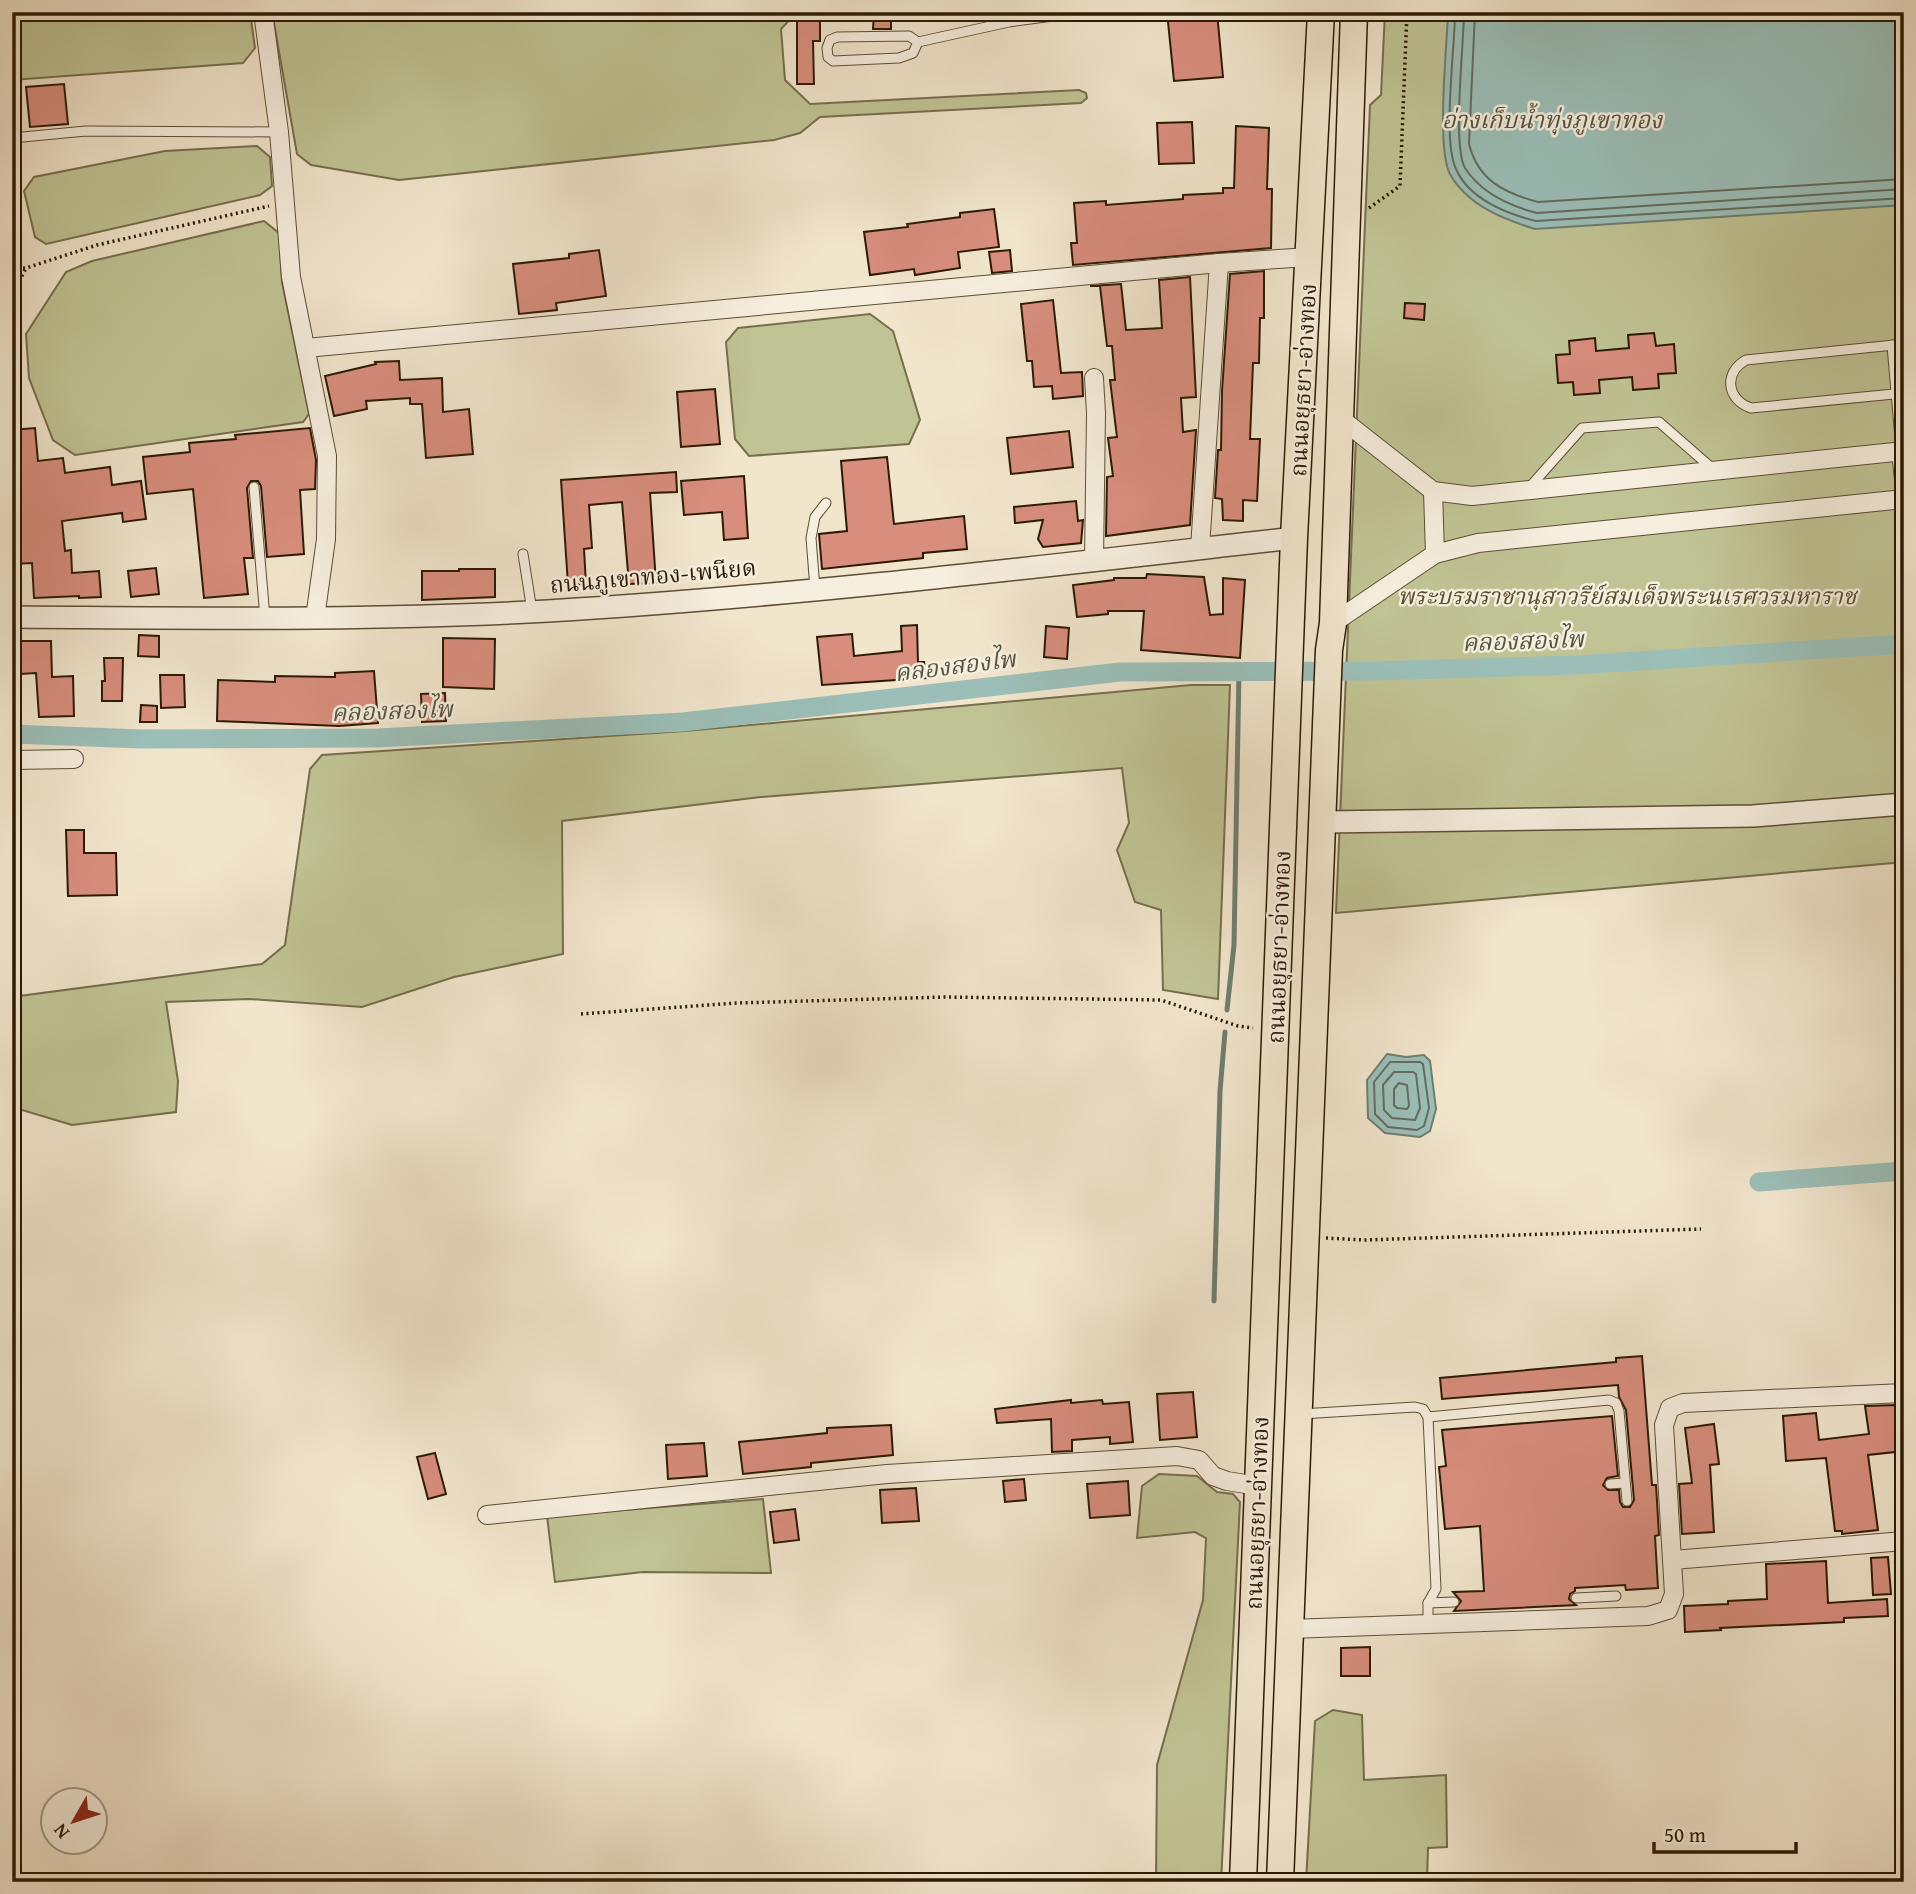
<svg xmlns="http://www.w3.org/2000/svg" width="1916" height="1894" font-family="'Gentium Book Plus','Noto Serif Thai',serif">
  <rect width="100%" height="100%" fill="#f1e5cc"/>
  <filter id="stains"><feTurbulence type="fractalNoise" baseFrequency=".00286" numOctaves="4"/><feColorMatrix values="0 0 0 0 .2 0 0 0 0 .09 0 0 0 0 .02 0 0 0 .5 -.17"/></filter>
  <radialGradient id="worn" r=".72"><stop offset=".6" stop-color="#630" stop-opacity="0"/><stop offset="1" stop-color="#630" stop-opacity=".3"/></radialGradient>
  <g fill="#c0c394" stroke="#766e4c" stroke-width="2">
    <polygon points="12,12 250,12 255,48 243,63 12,80"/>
    <polygon points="272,12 797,12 781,29 785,80 810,104 1079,90 1086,93 1087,98 1081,103 820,117 800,133 774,140 399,180 311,165 297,154"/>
    <polygon points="1385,12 1904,12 1904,862 1336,913 1370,105 1381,95"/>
    <polygon points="257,146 270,157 272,186 260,195 46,244 35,237 24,191 34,177 165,151"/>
    <polygon points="264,221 279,233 282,282 309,414 303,422 75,455 53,440 29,378 26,334 66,272 92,261"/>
    <polygon points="870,314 893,331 920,420 909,444 749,456 735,439 726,342 738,328"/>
    <polygon points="1191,685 1230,685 1218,999 1163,990 1161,910 1135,902 1117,850 1129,823 1122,768 761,797 562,821 563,954 454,977 362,1007 249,999 166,1002 178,1081 176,1112 72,1125 12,1107 12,997 262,964 285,945 310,769 322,755 685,731"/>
    <polygon points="1159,1474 1197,1476 1217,1492 1233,1494 1240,1502 1221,1882 1156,1882 1157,1765 1203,1600 1206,1538 1195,1532 1137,1538 1142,1486"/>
    <polygon points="763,1499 771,1573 643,1572 555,1582 547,1516"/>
    <polygon points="1333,1710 1362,1715 1364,1780 1446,1775 1447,1847 1428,1848 1427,1882 1306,1882 1315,1721"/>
  </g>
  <g fill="#9bbfb8" stroke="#6f7d70" stroke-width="2">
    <path d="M1448,12H1904V205L1535,229C1503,219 1467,205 1450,174C1436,147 1447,47 1448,12Z"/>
    <polygon points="1387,1054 1406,1057 1424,1055 1430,1061 1436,1109 1430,1131 1420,1137 1385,1133 1368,1118 1367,1080"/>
  </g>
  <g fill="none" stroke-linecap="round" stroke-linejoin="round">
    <g stroke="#646c5e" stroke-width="2">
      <path d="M1455,12C1455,50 1442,139 1456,169C1469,199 1507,214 1536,221L1904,198"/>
      <path d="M1464,12C1464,44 1452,145 1465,168C1481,193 1510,206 1537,213L1904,189"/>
      <path d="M1475,12L1469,144C1478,180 1504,193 1538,202L1904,179"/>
      <polygon points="1390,1062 1420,1062 1423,1064 1429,1108 1424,1126 1417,1130 1388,1127 1375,1114 1374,1082"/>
      <polygon points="1394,1072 1413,1072 1416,1074 1420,1108 1415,1120 1392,1118 1384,1110 1383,1085"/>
      <polygon points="1399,1083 1407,1085 1409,1106 1407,1109 1397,1108 1394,1105 1394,1089"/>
    </g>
    <g stroke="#6f7d70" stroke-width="5">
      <polyline points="1227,1010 1234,945 1239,671"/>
      <polyline points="1214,1301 1220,1091 1225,1032"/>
    </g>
    <g stroke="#9bbfb8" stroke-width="19">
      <polyline points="12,734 141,739 378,738 683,722 1120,672 1373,671 1576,665 1904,644"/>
      <polyline points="1759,1182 1904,1171"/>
    </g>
  </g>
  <g fill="#d88d7d" stroke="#2c1a03" stroke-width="2">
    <polygon points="874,12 891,12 891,29 873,29"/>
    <polygon points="1167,12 1217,12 1223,77 1174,81"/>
    <polygon points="797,20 820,20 820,41 813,41 814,84 797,84"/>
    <polygon points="64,84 68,124 30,127 26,87"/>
    <polygon points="1192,122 1194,163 1159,164 1157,123"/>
    <polygon points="1236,126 1269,128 1267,189 1272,189 1271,248 1073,265 1071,243 1077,243 1074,203 1106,201 1106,205 1183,199 1183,195 1223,193 1223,188 1234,188"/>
    <polygon points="994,209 999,247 958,252 960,268 915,275 914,269 870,275 864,232 908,227 907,224 960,217 960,213"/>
    <polygon points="599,250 606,296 556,303 557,310 519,314 513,264 569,258 569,254"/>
    <polygon points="1010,250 1012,271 992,273 989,252"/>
    <polygon points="1264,271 1264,318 1260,318 1259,363 1253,363 1250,439 1260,439 1257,501 1243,500 1243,521 1223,520 1222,499 1215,498 1218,450 1221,450 1222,391 1230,274"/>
    <polygon points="1190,277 1196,397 1181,398 1183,432 1196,430 1190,525 1106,536 1107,477 1113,476 1108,438 1117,437 1110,380 1115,380 1112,346 1107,346 1100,286 1090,286 1121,284 1126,330 1162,328 1159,280"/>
    <polygon points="1053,300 1061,373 1082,372 1083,396 1053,399 1052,386 1034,387 1032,361 1027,361 1021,304"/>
    <polygon points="1405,303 1425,304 1424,320 1404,318"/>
    <polygon points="1654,333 1656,346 1674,344 1676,373 1658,374 1659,388 1633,390 1632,377 1599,380 1600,393 1574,395 1573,382 1558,383 1556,355 1570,354 1569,341 1595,338 1596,351 1629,348 1628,335"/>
    <polygon points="399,361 400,380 442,378 443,412 469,409 473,454 426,458 422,404 410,404 410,398 366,401 367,409 334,416 325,376 376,364 375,362"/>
    <polygon points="715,389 720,444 681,447 677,392"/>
    <polygon points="35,428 38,461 63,458 65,473 110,467 112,485 141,481 146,519 123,522 122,513 62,521 65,551 71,550 72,573 99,571 101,597 79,598 79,596 34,598 32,563 12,564 12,500 17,500 12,430"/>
    <polygon points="310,428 316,460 315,489 300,490 304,554 267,557 261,486 258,481 251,481 247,488 253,558 244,558 248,594 204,598 193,489 147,494 143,457 190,452 189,443 236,439 235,435"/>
    <polygon points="1069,431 1073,467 1011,474 1007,438"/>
    <polygon points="887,457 894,524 964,516 967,549 923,553 923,558 822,569 819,534 847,531 841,461"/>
    <polygon points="676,472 677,492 650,493 656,583 629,584 622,502 589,505 592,548 584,549 586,584 568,585 561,480"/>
    <polygon points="744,476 748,538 724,540 722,512 684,515 681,481"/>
    <polygon points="1076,501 1078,521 1083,520 1081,543 1043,547 1038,539 1043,520 1015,523 1014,507"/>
    <polygon points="156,568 159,594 131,597 128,571"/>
    <polygon points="459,569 495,569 495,597 422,600 422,571 459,571"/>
    <polygon points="1147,574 1204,577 1210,615 1223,614 1223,578 1245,580 1240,658 1141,650 1144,611 1108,611 1108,614 1077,617 1073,585 1114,580 1114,578 1146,578"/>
    <polygon points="917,625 918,662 924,662 926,678 822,685 817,637 852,634 854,656 902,651 901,626"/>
    <polygon points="1046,626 1069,628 1067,659 1044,657"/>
    <polygon points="139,635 159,636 159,657 138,656"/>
    <polygon points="443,638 495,639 494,689 443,687"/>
    <polygon points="19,641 51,641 52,677 73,676 74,716 39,717 36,673 20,674"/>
    <polygon points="104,658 123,658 122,701 102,701 102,681 105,681"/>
    <polygon points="374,671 378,723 339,726 217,721 218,680 275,682 275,676 335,677 335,673"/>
    <polygon points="160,675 184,675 185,707 161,708"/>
    <polygon points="445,693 446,721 422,722 421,694"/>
    <polygon points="141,705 157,706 157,722 140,722"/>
    <polygon points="66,830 84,830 84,853 116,853 117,895 68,896"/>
    <polygon points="1642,1356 1652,1485 1656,1485 1659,1535 1655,1536 1658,1588 1626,1590 1625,1585 1575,1588 1575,1591 1570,1594 1569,1599 1576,1605 1454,1611 1461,1601 1453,1592 1484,1591 1480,1526 1445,1529 1439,1467 1446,1466 1442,1430 1612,1416 1618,1476 1607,1478 1603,1485 1608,1490 1619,1490 1620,1502 1623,1507 1630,1507 1634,1500 1626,1410 1619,1397 1618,1385 1442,1399 1440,1378 1616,1362 1616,1358"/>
    <polygon points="1193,1392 1197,1437 1160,1440 1157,1394"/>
    <polygon points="1071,1400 1071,1403 1102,1400 1103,1404 1129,1402 1133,1442 1110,1444 1110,1437 1072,1440 1072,1451 1052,1452 1051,1419 997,1423 995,1409"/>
    <polygon points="1897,1405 1899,1425 1904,1424 1904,1451 1868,1455 1878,1530 1842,1534 1842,1531 1835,1531 1826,1458 1786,1461 1783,1416 1816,1413 1819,1440 1869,1434 1865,1406"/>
    <polygon points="1714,1424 1719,1464 1710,1465 1714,1532 1682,1534 1679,1484 1692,1483 1685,1428"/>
    <polygon points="891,1425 893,1455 811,1463 811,1467 743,1474 739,1442 827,1433 827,1428"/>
    <polygon points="704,1443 707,1476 668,1479 666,1445"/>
    <polygon points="435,1453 446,1494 428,1499 417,1457"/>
    <polygon points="1024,1479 1026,1500 1005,1502 1003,1481"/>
    <polygon points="1128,1481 1130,1515 1090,1518 1087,1484"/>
    <polygon points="916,1488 919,1521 882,1523 880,1490"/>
    <polygon points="795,1509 799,1540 774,1543 770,1512"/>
    <polygon points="1888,1557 1891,1594 1873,1595 1871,1558"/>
    <polygon points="1826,1561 1828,1603 1887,1599 1888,1616 1844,1618 1844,1622 1720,1628 1721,1630 1685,1632 1684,1606 1728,1604 1728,1601 1767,1599 1766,1564"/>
    <polygon points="1370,1647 1370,1676 1341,1676 1341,1648"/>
  </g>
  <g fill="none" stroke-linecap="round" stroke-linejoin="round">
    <g stroke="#5d4d35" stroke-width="11">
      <g id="service">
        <polyline points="918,42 913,53 899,58 833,61 828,57 827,48 830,40 837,37 909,36 918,42 1009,22 1083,12"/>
        <polyline points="12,138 86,131 279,132"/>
        <path d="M1904,344L1746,360C1723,373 1727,400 1751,408L1904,393"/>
        <polyline points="1892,345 1901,451"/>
        <polyline points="254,487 265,618"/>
        <polyline points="1528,489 1582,428 1659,422 1714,470"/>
        <polyline points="523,554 532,611"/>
        <polyline points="815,589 811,538 815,517 826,503"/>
        <polyline points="1301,1414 1415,1407 1423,1409 1428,1417 1436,1589 1428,1603 1428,1624"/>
        <polyline points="1428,1417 1609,1400 1616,1403 1619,1411 1627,1501"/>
        <polyline points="1610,1484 1625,1483"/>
        <polyline points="1576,1598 1616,1596"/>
        <polyline points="1428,1603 1454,1602"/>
      </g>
    </g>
    <g stroke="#5d4d35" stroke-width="20">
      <g id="minor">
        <polyline points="263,12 279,132 291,277 327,456 326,539 315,618"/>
        <polyline points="306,348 1219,263 1309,257"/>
        <polyline points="1340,418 1433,491 1472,496 1904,451"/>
        <polyline points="1901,451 1904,480"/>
        <polyline points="1433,491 1435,554"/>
        <polyline points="1200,548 1219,263"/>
        <polyline points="1094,560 1096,413 1094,378"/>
        <polyline points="1333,623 1435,554 1478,543 1904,499"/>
        <polyline points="12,760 74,759"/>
        <polyline points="487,1515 887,1474 1177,1456 1199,1460 1213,1476 1227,1481 1258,1486"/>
        <polyline points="1673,1560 1904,1541"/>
        <polyline points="1290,1629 1648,1616 1668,1610 1674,1594 1664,1425 1670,1408 1683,1403 1904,1393"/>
      </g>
    </g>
    <g stroke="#5d4d35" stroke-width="24">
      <g id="tertiary">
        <path d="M12,617C191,618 370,621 548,611C798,596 1046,566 1294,538"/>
        <polyline points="1323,822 1753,816 1904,804"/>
      </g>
    </g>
    <g stroke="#2c1a03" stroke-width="29">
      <g id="primary">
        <polyline points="1243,1882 1294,538 1321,12"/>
        <polyline points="1280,1882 1329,650 1333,623 1354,12"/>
      </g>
    </g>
    <g stroke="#2c1a03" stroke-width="3.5" stroke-dasharray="2 3.5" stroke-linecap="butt">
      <polyline points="1369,208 1400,186 1407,12"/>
      <polyline points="12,268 26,268 97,245 269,206"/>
      <polyline points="12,296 26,268"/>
      <polyline points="581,1014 737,1003 945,997 1161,1000 1238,1026 1253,1028"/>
      <polyline points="1326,1238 1364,1240 1701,1229"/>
    </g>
    <use href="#service" stroke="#f6eede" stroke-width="9"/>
    <use href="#minor" stroke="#f6eede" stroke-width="18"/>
    <use href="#tertiary" stroke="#f6eede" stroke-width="21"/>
    <use href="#primary" stroke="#f1e5cc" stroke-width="26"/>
  </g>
  <g text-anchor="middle" stroke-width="5" stroke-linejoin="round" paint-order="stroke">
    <g font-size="23" fill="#2c1a03" stroke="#f6eede">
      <text transform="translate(1303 380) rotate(-87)" y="8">ถนนอยุธยา-อ่างทอง</text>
      <text transform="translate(653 576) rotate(-5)" y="8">ถนนภูเขาทอง-เพนียด</text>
      <text transform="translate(1279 947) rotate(-88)" y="8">ถนนอยุธยา-อ่างทอง</text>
      <text transform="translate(1257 1513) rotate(-88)" y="8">ถนนอยุธยา-อ่างทอง</text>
    </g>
    <g font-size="23" font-style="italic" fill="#584d2e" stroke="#f6eede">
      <text x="1627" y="604">พระบรมราชานุสาวรีย์สมเด็จพระนเรศวรมหาราช</text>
    </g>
    <g font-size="24" font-style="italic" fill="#535442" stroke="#f6eede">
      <text x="1552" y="128">อ่างเก็บน้ำทุ่งภูเขาทอง</text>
      <text transform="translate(1523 641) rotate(-2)" y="8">คลองสองไพ</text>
      <text transform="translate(955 666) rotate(-7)" y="8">คลองสองไพ</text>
      <text transform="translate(392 711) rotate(-2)" y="8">คลองสองไพ</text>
    </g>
  </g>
  <rect width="1916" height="1894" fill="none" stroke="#f1e5cc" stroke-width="42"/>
  <rect x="14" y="14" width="1888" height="1866" fill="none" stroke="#2c1a03" stroke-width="3.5"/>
  <rect x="21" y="21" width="1874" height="1852" fill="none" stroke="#2c1a03" stroke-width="2"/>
  <g transform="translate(74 1821) rotate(231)"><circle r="33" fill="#f6eede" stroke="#a59986" stroke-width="2"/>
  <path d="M0-5L12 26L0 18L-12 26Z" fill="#8f2418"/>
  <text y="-10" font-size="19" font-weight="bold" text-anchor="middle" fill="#2c1a03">N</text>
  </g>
  <path d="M1654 1842v10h142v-10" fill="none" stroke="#2c1a03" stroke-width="3.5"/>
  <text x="1664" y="1842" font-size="21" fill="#2c1a03" stroke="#f6eede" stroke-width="5" paint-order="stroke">50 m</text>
  <rect width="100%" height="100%" filter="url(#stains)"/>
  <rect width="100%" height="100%" fill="url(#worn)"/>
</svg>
